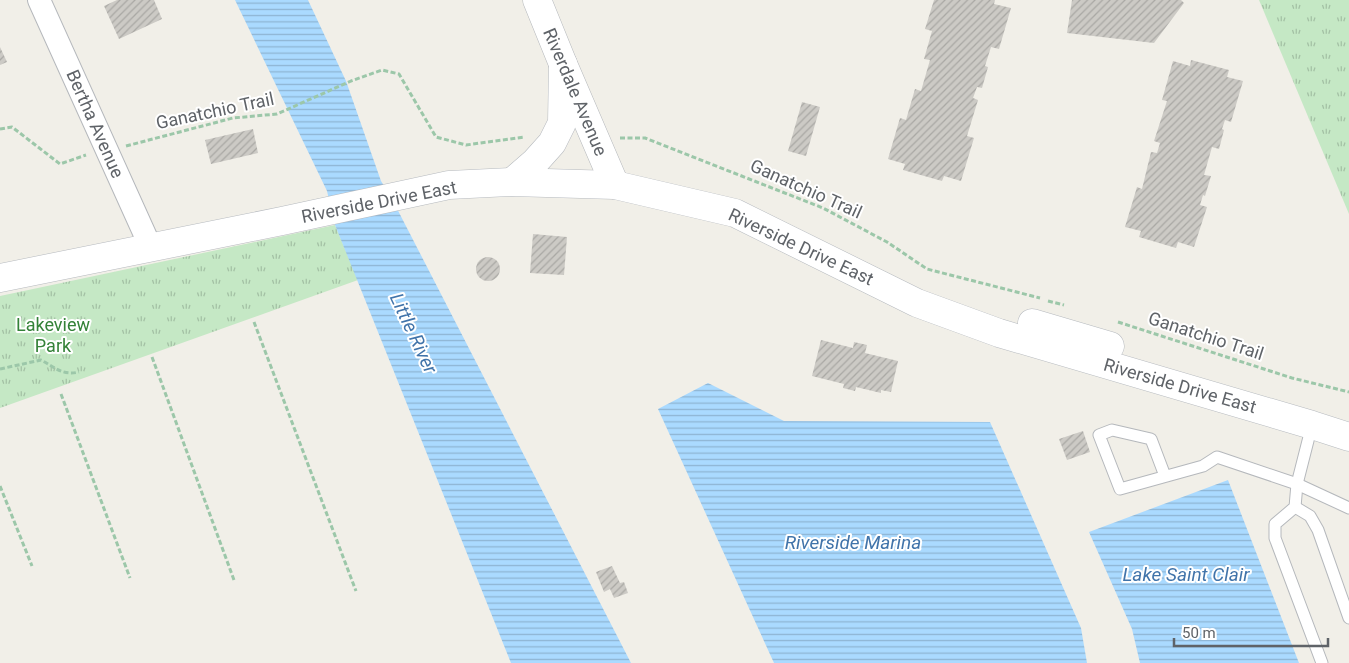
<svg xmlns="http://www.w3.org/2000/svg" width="1349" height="663" font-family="Roboto,sans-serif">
  <defs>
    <pattern id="park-tufts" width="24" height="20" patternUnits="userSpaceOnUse" patternTransform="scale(1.25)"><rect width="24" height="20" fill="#c5e8c5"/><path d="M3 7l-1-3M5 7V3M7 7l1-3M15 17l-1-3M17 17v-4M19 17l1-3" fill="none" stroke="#a3c0a4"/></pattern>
    <pattern id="water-rules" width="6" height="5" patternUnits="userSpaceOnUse" patternTransform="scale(1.25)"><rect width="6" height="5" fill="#aadaff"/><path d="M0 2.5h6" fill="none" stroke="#8eb4d2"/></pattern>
    <pattern id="building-hatch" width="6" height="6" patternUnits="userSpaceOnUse" patternTransform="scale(1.25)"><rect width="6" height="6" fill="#cccac5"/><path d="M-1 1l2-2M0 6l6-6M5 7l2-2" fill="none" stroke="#a9a8a4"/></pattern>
  </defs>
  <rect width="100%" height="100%" fill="#f1efe8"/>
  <g fill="url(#park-tufts)">
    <polygon points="1259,0 1349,0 1349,214"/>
    <polygon points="335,225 358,280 0,408 0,296"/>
  </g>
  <g fill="url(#water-rules)">
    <polygon points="235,0 308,0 346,81 381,181 391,197 631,663 511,663 335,225 327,191"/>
    <polygon points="708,383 784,421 990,422 1081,628 1087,663 774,663 658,409"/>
    <polygon points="1228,480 1299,663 1140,663 1132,629 1089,532"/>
  </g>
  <g fill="url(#building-hatch)">
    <polygon points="117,0 154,0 162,19 119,39 104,6"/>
    <polygon points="934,0 995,0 994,4 1011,8 999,49 991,47 985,66 988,67 982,88 977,87 973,98 978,100 967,136 974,138 961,181 944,176 942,181 903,170 905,164 888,159 900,118 906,120 915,89 921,91 930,60 924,59 932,31 925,29"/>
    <polygon points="1072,0 1181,0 1184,3 1154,43 1067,33"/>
    <polygon points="0,47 7,62 0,65"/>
    <polygon points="1191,60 1229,70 1227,77 1243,81 1231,122 1225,120 1222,129 1224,130 1219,149 1212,147 1204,175 1211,176 1205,196 1203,195 1200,205 1207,207 1194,247 1178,242 1176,248 1139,237 1141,231 1125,227 1137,187 1142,189 1151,152 1157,153 1160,143 1154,141 1167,101 1162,100 1173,61 1190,66"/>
    <polygon points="802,102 820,107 806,156 788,151"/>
    <polygon points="253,129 258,153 211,164 205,140"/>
    <polygon points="533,234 567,237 564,275 530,273"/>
    <circle cx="488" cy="269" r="12"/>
    <polygon points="821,340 853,348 854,342 867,345 865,353 898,361 891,392 881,390 881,393 856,387 855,391 843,388 844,384 812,376"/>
    <polygon points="1083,431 1090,452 1067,460 1059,439"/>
    <polygon points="612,566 620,583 624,582 628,593 614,598 610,589 604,592 596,572"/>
  </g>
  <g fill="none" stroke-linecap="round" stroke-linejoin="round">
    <g stroke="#b5b8bc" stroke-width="13">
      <g id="service">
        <polyline points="1312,425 1297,484 1295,507 1275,524 1275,538 1322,663"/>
        <polyline points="1165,476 1151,439 1112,430 1099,435 1120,489 1203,466 1217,457 1297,484 1349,508"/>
        <polyline points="1295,507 1310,516 1318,530 1349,618"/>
      </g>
    </g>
    <g stroke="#b5b8bc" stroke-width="24">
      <polyline id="minor" points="39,0 151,248"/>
    </g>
    <g stroke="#b5b8bc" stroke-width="29">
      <polyline id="tertiary" points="537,0 563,64 615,185"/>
    </g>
    <g stroke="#b6babf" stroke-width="29">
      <g id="secondary">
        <polyline points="512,182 535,162 552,143 562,123 563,64"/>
        <polyline points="0,278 282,221 449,185 512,182 615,185 735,213 917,303 999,333 1312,425 1349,437"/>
        <polyline points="1032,323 1110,346"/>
      </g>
    </g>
    <g stroke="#9cc7a9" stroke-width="3" stroke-dasharray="5 2.5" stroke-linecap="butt">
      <polyline points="0,129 12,127 60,164 86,155"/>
      <polyline points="620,138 645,138 823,208 887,242 927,269 1040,298"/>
      <polyline points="126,146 233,118 277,114 351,81 382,70 399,74 436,137 466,145 525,137"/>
      <polyline points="1048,301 1064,305"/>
      <polyline points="254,322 356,591"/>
      <polyline points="1118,322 1292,378 1349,392"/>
      <polyline points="152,357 234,580"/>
      <path d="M0,369L41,360C54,367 63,376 79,372"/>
      <polyline points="61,394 130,578"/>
      <polyline points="0,486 32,566"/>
    </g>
    <use href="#service" stroke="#fff" stroke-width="11"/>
    <use href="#minor" stroke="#fff" stroke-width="22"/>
    <use href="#tertiary" stroke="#fff" stroke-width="28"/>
    <use href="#secondary" stroke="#fff" stroke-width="28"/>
  </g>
  <g text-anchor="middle" stroke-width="4" stroke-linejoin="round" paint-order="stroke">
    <g font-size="18" fill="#5f6368" stroke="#fff">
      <text transform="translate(575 92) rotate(67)" y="6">Riverdale Avenue</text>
      <text transform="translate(215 111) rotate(-12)" y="6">Ganatchio Trail</text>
      <text transform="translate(95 124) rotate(66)" y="6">Bertha Avenue</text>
      <text transform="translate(806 189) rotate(24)" y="6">Ganatchio Trail</text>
      <text transform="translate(379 202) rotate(-11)" y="6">Riverside Drive East</text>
      <text transform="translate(801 247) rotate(25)" y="6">Riverside Drive East</text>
      <text transform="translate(1206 336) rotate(18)" y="6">Ganatchio Trail</text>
      <text transform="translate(1180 386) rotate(16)" y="6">Riverside Drive East</text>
    </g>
    <g font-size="18" fill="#348238" stroke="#fff">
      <text x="53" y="331">Lakeview<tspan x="53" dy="21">Park</tspan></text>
    </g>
    <g font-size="19" font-style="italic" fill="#4174aa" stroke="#fff">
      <text transform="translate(414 333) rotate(65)" y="7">Little River</text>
      <text x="853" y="549">Riverside Marina</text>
      <text x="1186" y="581">Lake Saint Clair</text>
    </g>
  </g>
  <path d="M1174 638v8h154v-8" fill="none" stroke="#5f6368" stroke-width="2.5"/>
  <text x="1182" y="638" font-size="15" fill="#5f6368" stroke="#ffffff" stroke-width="4" paint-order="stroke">50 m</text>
</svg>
